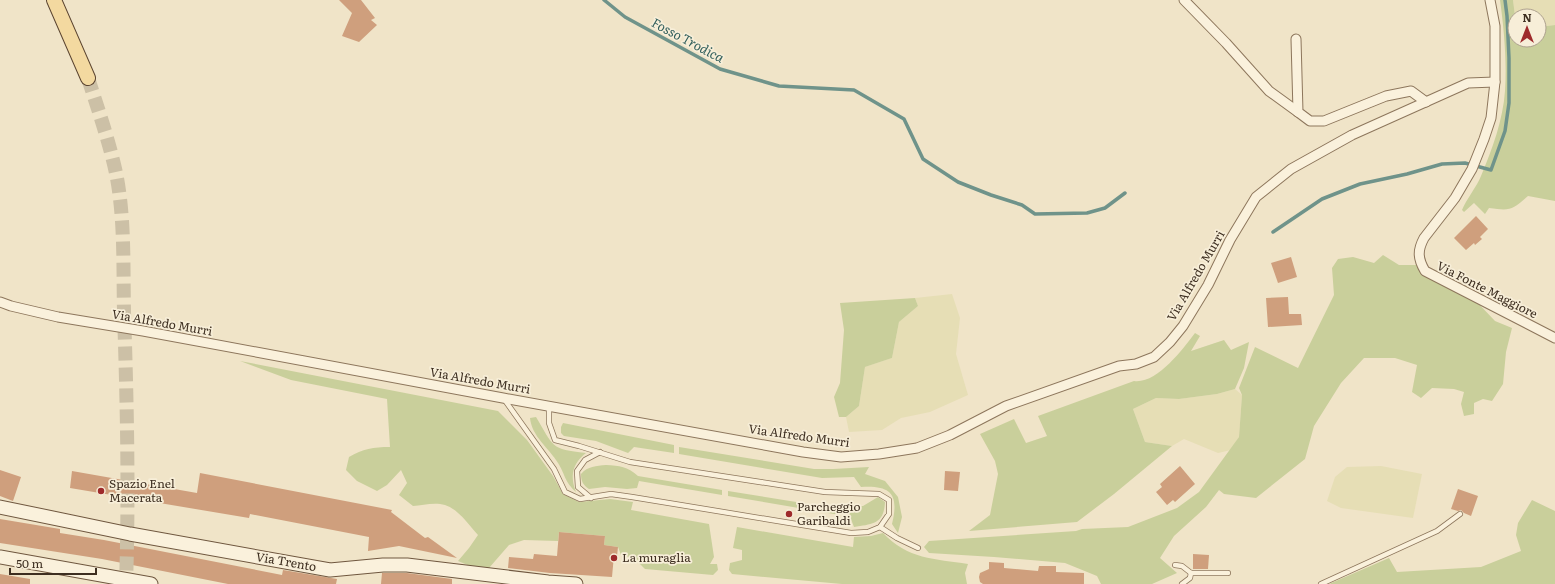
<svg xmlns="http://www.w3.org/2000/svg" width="1555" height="584" font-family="Literata,serif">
  <rect width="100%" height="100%" fill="#f0e4c8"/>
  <g fill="#e6deb5">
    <polygon points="1513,0 1555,0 1555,25 1539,27 1539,16 1515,16"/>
    <polygon points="952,294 960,318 956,354 968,395 930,412 901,418 882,430 849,432 846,417 859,406 865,367 892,358 899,322 918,306 915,298"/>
    <polygon points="1235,389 1242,395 1239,437 1231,450 1218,453 1184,439 1172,446 1145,442 1133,409 1156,398 1179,399 1217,394"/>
    <polygon points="1381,466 1422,474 1413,518 1341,508 1327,501 1335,477 1347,467"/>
  </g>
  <g fill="#c9cf9b">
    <path d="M1500,0H1513L1515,16V40H1539V27L1555,25V201L1528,196C1512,210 1511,211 1489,208L1485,214L1474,203L1464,212L1462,210C1467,198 1476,188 1481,176C1492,150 1503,120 1505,91C1507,61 1504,29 1500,0Z"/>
    <polygon points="1383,255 1399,265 1416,265 1426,276 1475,300 1495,321 1512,328 1506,352 1503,384 1492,401 1483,399 1474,403 1474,414 1464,416 1461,404 1464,392 1454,389 1432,388 1421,398 1412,392 1417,365 1395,358 1364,358 1341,383 1314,426 1305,459 1256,498 1224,494 1219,490 1206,507 1174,536 1160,558 1177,573 1152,584 1101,584 1097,576 1065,563 994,557 929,553 924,547 929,541 1076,531 1082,529 1128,527 1177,508 1199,492 1239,437 1242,395 1239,388 1255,347 1298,368 1334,295 1332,268 1338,259 1353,257 1374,263"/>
    <polygon points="915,298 918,306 899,322 892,358 865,367 859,406 846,417 839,417 834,397 840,383 844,330 840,303"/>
    <path d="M1195,333L1200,336L1191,351L1224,340L1231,350L1249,342L1244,368L1235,389L1217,394L1179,399L1156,398L1133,409L1145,442L1172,446L1114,494L1077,522L969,531L990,515L998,474L995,461L980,434L1014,419L1026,443L1047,436L1038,416L1134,381C1157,384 1182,350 1195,333Z"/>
    <path d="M240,361L498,411L527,440L553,476L563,494L579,502L610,499L633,502L631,510L709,524L714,557L710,564H717L718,570L713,575L645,569L634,558L621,555L618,547L604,545L605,536L559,532L558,541L524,540L509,545L489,568L470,566L458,561L469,548L478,535C469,525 458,509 445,505C435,502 423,505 413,506L399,495L407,483L401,470L387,485L377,491L357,481L346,470L349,457C363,449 373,447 390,447L387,399L291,380Z"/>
    <path d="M536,417C554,447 550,449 586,453C572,464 570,476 576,492C564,481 566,476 558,463C549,448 532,437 530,418Z"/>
    <polygon points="563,423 674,445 674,453 634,447 628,453 596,441 564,436 561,433 561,427"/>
    <path d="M679,447L814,469H833L869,467L865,474L885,481L898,497L902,517L898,533L892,524C899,495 892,485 861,487L854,477L822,478L679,454Z"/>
    <path d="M606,465C620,466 627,466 638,476L722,490V495L639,481L637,488L627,489L605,487L589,489C583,485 581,481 581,474C588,466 596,466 606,465Z"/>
    <path d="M728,491L821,506L838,507L863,506L878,497L885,502C884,524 873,524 854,527L849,514H834L728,496Z"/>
    <polygon points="1532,500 1555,511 1555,584 1329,584 1389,558 1397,572 1481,567 1521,551 1516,535 1518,523"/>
    <path d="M737,527L853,547L854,537L871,536L883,533C907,559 935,559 968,564L965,573L967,584H842L732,574L729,570L730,563L742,560V550L733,548Z"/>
  </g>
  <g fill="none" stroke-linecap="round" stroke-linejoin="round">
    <g stroke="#6f938a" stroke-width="3.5">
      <polyline points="604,0 625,17 720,69 779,86 854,90 904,119 923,159 958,182 991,195 1022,205 1035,214 1087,213 1105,208 1125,193"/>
      <polyline points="1273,232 1322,199 1360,184 1407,174 1442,164 1465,163 1491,170 1505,131 1509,103 1509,58 1507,16 1505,0"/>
    </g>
  </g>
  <g fill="#cf9f7d">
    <polygon points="339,0 361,0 375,18 371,20 377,25 359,42 342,36 352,13"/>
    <polygon points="1476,216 1488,229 1480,237 1482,239 1475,245 1474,243 1466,250 1454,238"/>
    <polygon points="1291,257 1297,277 1278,283 1271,263"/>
    <polygon points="1288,297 1289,314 1301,314 1302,325 1268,327 1266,298"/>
    <polygon points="1180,466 1195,484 1175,502 1173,500 1167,505 1156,492 1162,487 1160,484"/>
    <polygon points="0,470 21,477 13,501 0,496"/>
    <polygon points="72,471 197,493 200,473 392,510 391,512 425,538 428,537 457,558 399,546 368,551 369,537 250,514 249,518 70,488"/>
    <polygon points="945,471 960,472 958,491 944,490"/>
    <polygon points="1458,489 1478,496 1471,516 1464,513 1461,510 1458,511 1451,509"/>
    <polygon points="0,519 60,529 60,533 104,540 252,569 282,575 283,570 337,579 336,584 228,584 102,559 0,543"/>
    <polygon points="559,532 605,536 604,545 618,547 617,556 614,555 612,577 550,573 508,568 509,557 533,559 534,554 557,556"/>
    <polygon points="1193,554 1209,555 1208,569 1193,569"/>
    <polygon points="989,562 1004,563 1004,568 1038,571 1039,566 1056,566 1056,572 1084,573 1084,584 983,584 980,582 979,577 980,573 989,569"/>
    <polygon points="382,573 407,573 452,579 452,584 381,584"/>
    <polygon points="0,574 30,579 30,584 0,584"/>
  </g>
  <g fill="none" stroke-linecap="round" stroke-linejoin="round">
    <path stroke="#ccc0a6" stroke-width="14" stroke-dasharray="14 7" stroke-linecap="butt" d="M88,78C98,109 109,141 116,173C125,218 123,266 124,312C127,403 129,494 126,584"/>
    <g stroke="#8d765c" stroke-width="6">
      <g id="lane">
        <polyline points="504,399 554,469 565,492 580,499 611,494 632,497 851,533 868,532 880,527 889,514 889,500 879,494 825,492 630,462 579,446 555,440 549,423 549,406"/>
        <polyline points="591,498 578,487 577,471 585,460 600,452"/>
        <polyline points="880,527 897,538 918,548"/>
        <polyline points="1175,565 1182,566 1191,573"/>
        <polyline points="1182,584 1190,578 1191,573 1228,573"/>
        <polyline points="1321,584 1437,531 1460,514"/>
      </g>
    </g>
    <g stroke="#8d765c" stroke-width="11">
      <g id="street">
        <polyline points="1184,0 1226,43 1269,91 1298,112"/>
        <path d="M1490,0L1495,26V82L1491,118L1484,139L1472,169L1455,198L1424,238C1417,251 1418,259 1425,271L1555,338"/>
        <polyline points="1296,39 1298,112 1310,121 1324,121 1386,96 1411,91 1426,102"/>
        <polyline points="0,302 11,306 58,317 143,331 503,398 803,452 841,457 879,454 917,448 950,435 1006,406 1119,366 1136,364 1154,357 1170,342 1183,326 1208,285 1230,240 1256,197 1291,169 1352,135 1468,83 1495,82"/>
      </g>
    </g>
    <g stroke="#6f573f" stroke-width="15">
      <g id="secondary">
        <polyline points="0,507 130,534 330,570 383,565 407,565 548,582 576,584"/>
        <polyline points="0,557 151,584"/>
      </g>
    </g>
    <g stroke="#5b4430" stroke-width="16">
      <polyline id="primary" points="54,0 88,78"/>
    </g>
    <use href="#lane" stroke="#faf1dc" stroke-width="4.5"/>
    <use href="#street" stroke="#faf1dc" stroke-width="9"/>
    <use href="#secondary" stroke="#faf1dc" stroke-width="13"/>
    <use href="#primary" stroke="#f3d9a0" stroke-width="14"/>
  </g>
  <g fill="#9e2a2b" stroke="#f7eed8" stroke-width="1.5">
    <circle cx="101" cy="491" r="4"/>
    <circle cx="789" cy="514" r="4"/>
    <circle cx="614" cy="558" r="4"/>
  </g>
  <g text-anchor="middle" stroke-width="3.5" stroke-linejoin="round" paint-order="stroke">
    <g font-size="12" fill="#3d2e20" stroke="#f7eed8">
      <text transform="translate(1196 276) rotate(-60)" y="4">Via Alfredo Murri</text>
      <text transform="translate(1487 290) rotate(27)" y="4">Via Fonte Maggiore</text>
      <text transform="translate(162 323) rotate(10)" y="4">Via Alfredo Murri</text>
      <text transform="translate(480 381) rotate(10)" y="4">Via Alfredo Murri</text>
      <text transform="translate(799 436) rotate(8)" y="4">Via Alfredo Murri</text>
      <text transform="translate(286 562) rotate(10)" y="4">Via Trento</text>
    </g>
    <g font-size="12" fill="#3d2e20" stroke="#f7eed8" text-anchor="start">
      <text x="109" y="488">Spazio Enel<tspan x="109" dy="14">Macerata</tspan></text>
      <text x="797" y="511">Parcheggio<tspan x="797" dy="14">Garibaldi</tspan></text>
      <text x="622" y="562">La muraglia</text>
    </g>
    <g font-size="13" font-style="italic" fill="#2f5d5a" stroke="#f7eed8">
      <text transform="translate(688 40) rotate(28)" y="5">Fosso Trodica</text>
    </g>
  </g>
  <g transform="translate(1527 28)"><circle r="19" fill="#f7eed8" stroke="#ada18e"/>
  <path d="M0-3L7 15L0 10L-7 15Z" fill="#9e2a2b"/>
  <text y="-6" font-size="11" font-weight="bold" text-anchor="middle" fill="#3d2e20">N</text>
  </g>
  <path d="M10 568v6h86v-6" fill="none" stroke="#3d2e20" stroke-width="2"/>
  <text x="16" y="568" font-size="12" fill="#3d2e20" stroke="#f7eed8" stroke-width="3" paint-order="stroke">50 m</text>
</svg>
